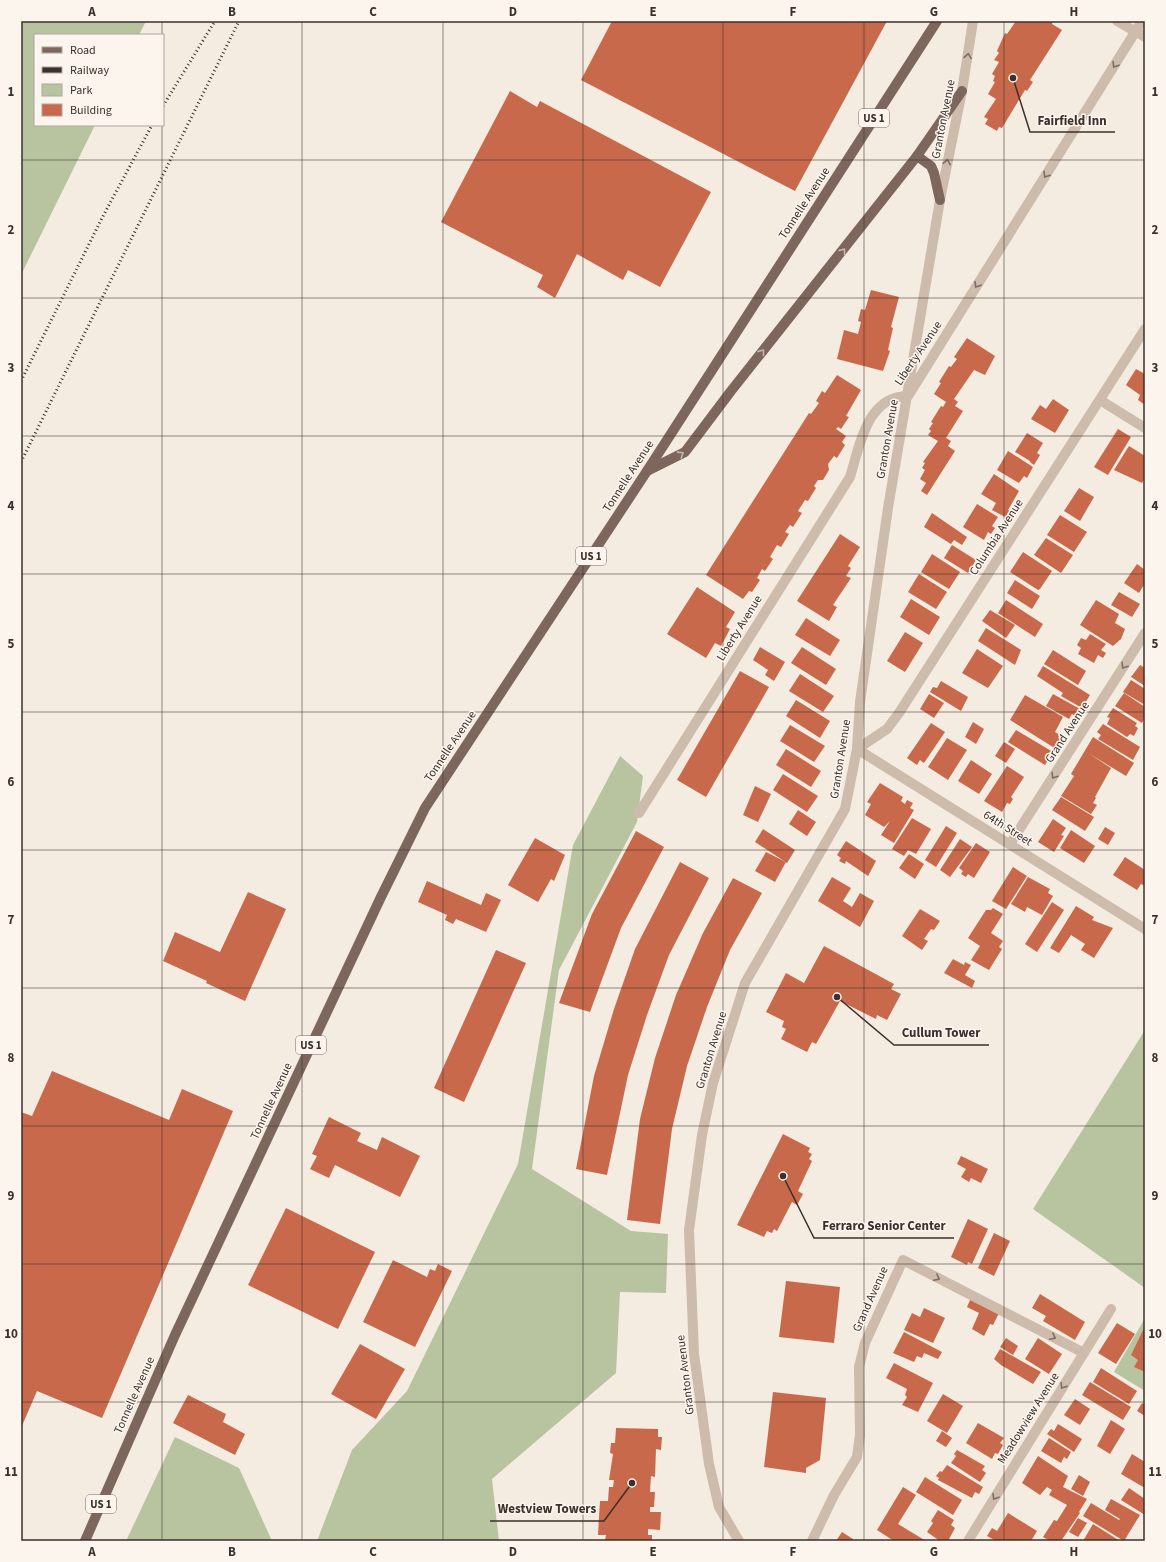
<svg xmlns="http://www.w3.org/2000/svg" width="1166" height="1562" font-family="'Source Sans 3',sans-serif">
  <rect width="100%" height="100%" fill="#f4ebe1"/>
  <g fill="#b8c4a0">
    <polygon points="21,21 146,21 139,35 35,35 35,125 95,125 21,275"/>
    <polygon points="620,756 643,776 637,822 559,970 532,1169 631,1231 668,1234 666,1293 620,1292 616,1373 492,1479 499,1541 317,1541 352,1450 407,1391 518,1164 573,845"/>
    <polygon points="1145,1030 1145,1288 1033,1209"/>
    <polygon points="1145,1318 1145,1391 1114,1372"/>
    <polygon points="175,1437 239,1468 272,1541 126,1541"/>
  </g>
  <g fill="#c8694b">
    <polygon points="612,21 887,21 795,191 581,80"/>
    <polygon points="1016,21 1053,21 1052,24 1062,30 1030,80 1033,82 1027,91 1025,90 1002,128 999,127 997,131 985,124 988,119 984,117 996,99 988,94 995,82 993,81 995,76 992,74 999,62 994,60 999,53 997,51 1005,33 1007,34"/>
    <polygon points="510,91 537,107 540,101 711,192 660,287 628,270 623,280 577,254 555,298 537,287 543,275 441,222"/>
    <polygon points="871,290 899,297 891,327 893,328 888,350 890,351 883,371 837,359 844,330 858,334 861,322 858,321 861,309 865,310"/>
    <polygon points="967,338 995,356 985,375 974,370 954,399 958,402 955,406 963,411 946,438 951,441 948,446 955,451 927,495 921,491 926,483 920,479 925,470 922,468 925,463 923,462 938,441 928,435 931,431 929,429 933,423 931,422 941,406 943,407 946,402 934,394 941,383 939,382 949,366 951,367 957,359 954,357"/>
    <polygon points="1136,369 1145,374 1145,405 1138,400 1140,395 1126,385"/>
    <polygon points="837,375 861,390 846,416 849,417 841,429 838,427 836,429 846,436 842,442 845,445 837,458 834,456 828,464 829,470 823,480 818,480 814,486 816,488 808,501 805,500 798,511 802,513 793,527 790,525 785,532 789,534 781,547 777,545 770,557 773,559 765,571 762,569 757,578 760,580 752,592 749,591 743,599 706,575 809,413 811,414 819,403 816,401 822,391 825,393"/>
    <polygon points="1053,399 1069,410 1055,433 1031,419 1040,405 1046,409"/>
    <polygon points="1118,429 1131,437 1108,475 1094,467"/>
    <polygon points="1027,433 1043,443 1037,453 1040,455 1034,465 1030,462 1030,461 1015,452"/>
    <polygon points="1129,446 1145,456 1145,478 1142,483 1114,470"/>
    <polygon points="1008,451 1033,467 1027,478 1024,476 1019,483 997,470"/>
    <polygon points="994,474 1019,491 1008,510 1010,511 1007,518 992,510 996,503 981,494"/>
    <polygon points="1079,488 1094,497 1080,521 1064,511"/>
    <polygon points="977,504 998,517 992,526 995,528 991,534 988,532 984,540 963,527"/>
    <polygon points="932,513 967,537 962,545 954,540 951,544 924,527"/>
    <polygon points="1060,515 1087,532 1074,552 1047,535"/>
    <polygon points="840,534 860,547 848,566 851,568 846,576 851,578 833,605 837,607 829,621 797,601"/>
    <polygon points="1046,538 1073,555 1061,573 1034,555"/>
    <polygon points="952,545 976,560 968,573 944,558"/>
    <polygon points="1023,552 1052,571 1040,589 1038,590 1010,572"/>
    <polygon points="932,554 960,572 949,589 921,572"/>
    <polygon points="1137,564 1145,570 1145,583 1139,593 1124,583"/>
    <polygon points="919,574 947,592 936,609 908,592"/>
    <polygon points="1015,580 1040,596 1032,609 1007,593"/>
    <polygon points="697,587 735,612 726,627 730,629 721,646 715,643 706,658 667,634"/>
    <polygon points="1119,592 1140,604 1132,617 1111,605"/>
    <polygon points="911,599 940,617 929,635 900,617"/>
    <polygon points="1006,600 1043,624 1035,637 998,613"/>
    <polygon points="1096,600 1119,614 1115,623 1125,629 1121,639 1113,646 1080,625"/>
    <polygon points="990,610 1015,625 1006,638 982,621"/>
    <polygon points="806,618 840,640 830,656 795,635"/>
    <polygon points="986,628 1021,650 1015,665 978,641"/>
    <polygon points="905,632 923,643 905,672 887,661"/>
    <polygon points="1090,634 1106,644 1101,650 1106,653 1103,658 1098,655 1094,663 1078,654 1081,648 1077,645 1081,638 1086,640"/>
    <polygon points="760,647 785,662 774,681 765,675 768,670 753,660"/>
    <polygon points="802,647 836,669 826,685 791,663"/>
    <polygon points="977,649 1003,666 988,688 962,673"/>
    <polygon points="1053,650 1086,671 1078,685 1044,664"/>
    <polygon points="1140,665 1145,668 1145,686 1131,677"/>
    <polygon points="1043,666 1090,695 1082,708 1061,696 1063,693 1037,676"/>
    <polygon points="740,671 769,687 706,797 677,780"/>
    <polygon points="800,674 834,696 823,712 789,691"/>
    <polygon points="1131,680 1145,689 1145,705 1123,692"/>
    <polygon points="941,681 968,697 961,711 930,692 933,687 937,688"/>
    <polygon points="1124,693 1145,707 1145,717 1142,723 1115,706"/>
    <polygon points="929,694 944,703 934,718 920,709"/>
    <polygon points="1053,694 1080,709 1076,717 1072,714 1069,719 1046,706"/>
    <polygon points="1025,695 1063,717 1055,732 1060,735 1058,738 1061,740 1056,749 1010,720"/>
    <polygon points="796,700 830,721 820,738 786,716"/>
    <polygon points="1113,708 1137,723 1135,726 1138,728 1134,736 1130,734 1127,737 1107,724 1110,718 1107,717"/>
    <polygon points="973,722 984,729 976,744 965,737"/>
    <polygon points="931,723 945,732 924,763 920,760 917,765 907,758"/>
    <polygon points="1103,724 1140,747 1133,760 1098,739 1101,735 1097,732"/>
    <polygon points="790,725 825,746 814,762 780,741"/>
    <polygon points="1016,730 1053,752 1045,765 1008,742"/>
    <polygon points="1093,737 1134,763 1126,776 1088,753 1111,768 1095,797 1096,798 1093,803 1097,805 1091,814 1061,796 1074,776 1071,774"/>
    <polygon points="947,738 967,750 948,780 928,767"/>
    <polygon points="1004,742 1015,749 1006,763 995,756"/>
    <polygon points="786,749 821,771 811,787 776,765"/>
    <polygon points="971,760 992,774 979,794 958,781"/>
    <polygon points="1007,766 1024,777 1011,797 1013,799 1010,804 1007,803 1002,812 984,801"/>
    <polygon points="783,774 818,796 807,812 773,790"/>
    <polygon points="880,783 903,797 901,801 905,804 907,800 913,803 910,808 914,810 894,843 881,835 890,821 884,827 865,815 871,804 867,802"/>
    <polygon points="755,786 771,794 758,822 743,815"/>
    <polygon points="1061,797 1094,817 1085,831 1052,810"/>
    <polygon points="798,810 816,822 807,836 789,824"/>
    <polygon points="912,818 931,829 916,854 908,850 904,856 892,849"/>
    <polygon points="1053,819 1066,828 1061,835 1064,836 1054,852 1038,842"/>
    <polygon points="946,826 957,833 936,867 925,860"/>
    <polygon points="1105,827 1115,833 1108,845 1098,839"/>
    <polygon points="763,829 795,850 787,863 755,842"/>
    <polygon points="1071,830 1095,846 1084,863 1060,848"/>
    <polygon points="636,831 664,847 621,928 590,1012 559,1003 592,914"/>
    <polygon points="535,838 565,855 554,881 551,879 538,902 508,885"/>
    <polygon points="960,839 972,847 950,877 940,870"/>
    <polygon points="846,841 876,861 868,876 846,861 845,864 839,861 841,858 837,855"/>
    <polygon points="976,843 990,852 974,878 968,874 966,877 961,874 963,871 959,868"/>
    <polygon points="766,852 786,862 775,882 755,871"/>
    <polygon points="909,854 924,864 915,879 899,868"/>
    <polygon points="1125,857 1145,870 1145,886 1141,884 1137,890 1113,875"/>
    <polygon points="680,862 709,878 669,955 647,1015 628,1075 607,1175 576,1169 594,1076 614,1009 635,949"/>
    <polygon points="1013,867 1027,876 1006,909 992,901"/>
    <polygon points="832,877 851,888 843,901 852,907 860,893 874,901 860,927 818,901"/>
    <polygon points="1028,877 1050,889 1048,893 1053,896 1042,915 1027,907 1025,912 1011,904"/>
    <polygon points="733,878 762,893 730,950 707,1007 687,1066 672,1129 660,1224 627,1220 640,1119 655,1058 676,995 703,933"/>
    <polygon points="427,881 481,905 486,893 501,900 486,932 456,919 453,924 445,920 447,915 418,902"/>
    <polygon points="248,892 286,909 245,1001 206,983 207,981 163,961 175,932 220,952"/>
    <polygon points="1052,902 1064,910 1037,952 1025,944"/>
    <polygon points="1076,906 1094,917 1092,920 1113,928 1094,958 1081,950 1085,944 1071,935 1059,953 1050,948"/>
    <polygon points="993,908 1003,914 991,933 1003,941 999,947 1002,949 989,970 971,960 980,946 968,938 986,910 991,910"/>
    <polygon points="920,909 940,921 934,930 931,929 924,939 928,941 922,950 902,936"/>
    <polygon points="824,946 894,984 891,989 901,994 887,1020 877,1015 876,1019 840,1001 816,1044 812,1042 807,1052 781,1039 786,1029 782,1027 784,1021 766,1012 786,973 804,983"/>
    <polygon points="496,950 526,963 464,1102 434,1088"/>
    <polygon points="953,959 964,965 965,962 971,965 965,975 975,981 972,988 944,973"/>
    <polygon points="52,1071 169,1120 182,1089 233,1111 102,1418 37,1391 21,1428 21,1112 32,1116"/>
    <polygon points="329,1117 361,1133 357,1141 377,1150 382,1137 420,1156 400,1197 335,1165 329,1178 310,1169 317,1156 312,1154"/>
    <polygon points="783,1134 810,1148 808,1152 812,1154 809,1159 812,1161 798,1191 803,1194 797,1205 792,1202 777,1231 774,1229 772,1233 767,1231 764,1237 737,1225"/>
    <polygon points="961,1156 988,1169 981,1183 971,1178 969,1182 961,1177 966,1169 957,1164"/>
    <polygon points="286,1208 375,1252 338,1329 248,1285"/>
    <polygon points="968,1219 988,1229 972,1264 968,1262 967,1265 951,1257"/>
    <polygon points="994,1233 1010,1241 994,1276 978,1268"/>
    <polygon points="393,1260 427,1277 430,1269 435,1271 438,1264 452,1271 415,1347 363,1322"/>
    <polygon points="786,1281 840,1287 834,1343 779,1337"/>
    <polygon points="1040,1294 1085,1322 1075,1340 1043,1321 1046,1316 1032,1308"/>
    <polygon points="971,1298 999,1313 993,1325 990,1324 984,1336 972,1329 979,1313 967,1307"/>
    <polygon points="924,1308 945,1318 933,1343 904,1330 912,1313 920,1317"/>
    <polygon points="1117,1323 1135,1334 1116,1364 1098,1353"/>
    <polygon points="1145,1326 1145,1372 1134,1367 1138,1360 1131,1355"/>
    <polygon points="904,1332 942,1352 938,1359 924,1353 922,1358 917,1356 914,1362 893,1353"/>
    <polygon points="1006,1338 1018,1346 1013,1355 1000,1347"/>
    <polygon points="1038,1338 1062,1354 1049,1374 1025,1359"/>
    <polygon points="360,1344 405,1369 376,1419 331,1394"/>
    <polygon points="1000,1349 1041,1372 1033,1384 1001,1365 994,1359"/>
    <polygon points="894,1363 933,1383 918,1412 902,1405 907,1397 905,1395 907,1389 886,1378"/>
    <polygon points="1101,1368 1137,1391 1129,1404 1093,1382"/>
    <polygon points="1090,1382 1131,1407 1123,1420 1082,1395"/>
    <polygon points="773,1392 826,1398 820,1460 806,1468 806,1473 764,1467"/>
    <polygon points="943,1394 963,1406 947,1433 927,1421"/>
    <polygon points="188,1395 226,1414 223,1422 245,1434 235,1455 173,1423"/>
    <polygon points="1075,1399 1090,1409 1080,1425 1064,1415"/>
    <polygon points="1142,1403 1145,1405 1145,1416 1137,1411"/>
    <polygon points="1111,1420 1125,1429 1110,1454 1097,1446"/>
    <polygon points="978,1423 1004,1438 1000,1443 1003,1445 998,1454 995,1453 992,1459 966,1443"/>
    <polygon points="1058,1424 1082,1439 1074,1452 1047,1434 1051,1429 1054,1431"/>
    <polygon points="616,1428 658,1429 658,1437 662,1437 661,1450 656,1449 655,1477 651,1476 650,1492 655,1492 654,1507 650,1507 650,1512 661,1512 660,1530 648,1529 648,1535 652,1535 652,1541 605,1541 606,1535 598,1535 600,1501 608,1501 609,1487 613,1487 614,1480 609,1480 613,1454 610,1453 611,1443 615,1443"/>
    <polygon points="942,1431 952,1438 946,1447 936,1441"/>
    <polygon points="1049,1438 1071,1452 1067,1459 1064,1457 1061,1463 1041,1451"/>
    <polygon points="957,1450 985,1466 982,1470 986,1473 980,1482 951,1463 956,1456 954,1454"/>
    <polygon points="1132,1454 1145,1462 1145,1488 1121,1474"/>
    <polygon points="1038,1456 1068,1476 1063,1487 1087,1499 1079,1512 1080,1513 1061,1541 1050,1541 1043,1537 1054,1520 1057,1521 1067,1505 1049,1495 1052,1490 1047,1487 1040,1495 1022,1483"/>
    <polygon points="947,1465 983,1487 979,1494 975,1492 972,1498 938,1480 939,1478 936,1476 940,1471 942,1472"/>
    <polygon points="1079,1475 1090,1482 1083,1496 1071,1489"/>
    <polygon points="925,1477 962,1500 953,1515 916,1492"/>
    <polygon points="903,1487 916,1495 898,1524 926,1541 894,1541 877,1530"/>
    <polygon points="1129,1488 1145,1499 1145,1515 1121,1500"/>
    <polygon points="1111,1499 1140,1515 1124,1541 1083,1516 1091,1503 1119,1520 1120,1519 1105,1510"/>
    <polygon points="938,1510 954,1520 951,1525 955,1528 948,1541 940,1541 927,1532 933,1523 931,1521"/>
    <polygon points="1008,1513 1037,1531 1031,1541 996,1541 987,1536 992,1528 997,1531"/>
    <polygon points="1078,1518 1087,1523 1078,1537 1069,1532"/>
    <polygon points="1093,1524 1120,1541 1083,1541"/>
    <polygon points="842,1532 856,1541 836,1541"/>
  </g>
  <g fill="none" stroke-linecap="round" stroke-linejoin="round">
    <g stroke="#cdbbac" stroke-width="10">
      <polyline points="1117,21 1145,37"/>
      <polyline points="1145,329 899,713 887,729 857,749 1145,929"/>
      <polyline points="1100,400 1145,428"/>
      <path d="M639,813L850,477C860,445 867,396 908,396L1142,21"/>
      <polyline points="1010,844 1145,633"/>
      <polyline points="812,1541 834,1495 857,1457 860,1435 859,1367 865,1343 903,1260 1084,1353"/>
      <polyline points="968,1541 1111,1309"/>
    </g>
    <polyline stroke="#cdbbac" stroke-width="10" points="739,1541 719,1507 709,1464 694,1354 689,1230 702,1135 713,1083 745,983 845,809 857,749 860,702 888,508 940,200 962,91 973,21"/>
    <g stroke="#7d675c" stroke-width="10">
      <polyline points="917,156 931,166 934,173 940,200"/>
      <polyline points="647,471 685,452 731,391 917,156 962,91"/>
      <polyline points="85,1541 175,1335 380,899 425,808 647,471 937,21"/>
    </g>
    <g stroke="#3b302b" stroke-width="3" stroke-dasharray="1 3" stroke-linecap="butt">
      <polyline points="163,106 215,21"/>
      <polyline points="21,381 102,218 152,125"/>
      <polyline points="21,462 239,21"/>
    </g>
  </g>
  <defs><path id="oneway-chevron" d="M-2-3.5L2.5 0L-2 3.5" fill="none" stroke-width="1.6" stroke-linecap="round" stroke-linejoin="round"/></defs>
  <g stroke="#7d6f65">
    <use href="#oneway-chevron" transform="translate(968 56) rotate(-81)"/>
    <use href="#oneway-chevron" transform="translate(1115 65) rotate(122)"/>
    <use href="#oneway-chevron" transform="translate(947 162) rotate(-79)"/>
    <use href="#oneway-chevron" transform="translate(1046 175) rotate(122)"/>
    <use href="#oneway-chevron" transform="translate(977 285) rotate(122)"/>
    <use href="#oneway-chevron" transform="translate(1124 666) rotate(123)"/>
    <use href="#oneway-chevron" transform="translate(1054 776) rotate(123)"/>
    <use href="#oneway-chevron" transform="translate(937 1278) rotate(27)"/>
    <use href="#oneway-chevron" transform="translate(1053 1337) rotate(27)"/>
    <use href="#oneway-chevron" transform="translate(1063 1386) rotate(122)"/>
    <use href="#oneway-chevron" transform="translate(995 1497) rotate(122)"/>
  </g>
  <g stroke="#c2b5ac">
    <use href="#oneway-chevron" transform="translate(843 251) rotate(-52)"/>
    <use href="#oneway-chevron" transform="translate(762 352) rotate(-51)"/>
    <use href="#oneway-chevron" transform="translate(681 454) rotate(-32)"/>
  </g>
  <path fill="none" stroke="#3b302b" stroke-width="1" stroke-opacity="0.55" d="M162,21V35M302,21V1541M443,21V1541M583,21V1541M723,21V1541M864,21V1541M1004,21V1541M162,125V1541M21,160H1145M21,298H1145M21,436H1145M21,574H1145M21,712H1145M21,850H1145M21,988H1145M21,1126H1145M21,1264H1145M21,1402H1145"/>
  <g text-anchor="middle" stroke-width="3" stroke-linejoin="round" paint-order="stroke">
    <g fill="#fbf5ee" stroke="#756b66" stroke-width="1">
      <rect x="859" y="109" width="30" height="18" rx="3"/>
      <rect x="576" y="547" width="30" height="18" rx="3"/>
      <rect x="296" y="1036" width="30" height="18" rx="3"/>
      <rect x="86" y="1495" width="30" height="18" rx="3"/>
    </g>
    <g font-size="11" font-weight="bold" fill="#3b302b">
      <text x="874" y="122">US 1</text>
      <text x="591" y="560">US 1</text>
      <text x="311" y="1049">US 1</text>
      <text x="101" y="1508">US 1</text>
    </g>
    <g font-size="12" fill="#3b302b" stroke="#fbf5ee">
      <text transform="translate(943 119) rotate(-79)" y="4">Granton Avenue</text>
      <text transform="translate(804 203) rotate(-57)" y="4">Tonnelle Avenue</text>
      <text transform="translate(918 353) rotate(-56)" y="4">Liberty Avenue</text>
      <text transform="translate(887 439) rotate(-80)" y="4">Granton Avenue</text>
      <text transform="translate(628 476) rotate(-57)" y="4">Tonnelle Avenue</text>
      <text transform="translate(996 537) rotate(-57)" y="4">Columbia Avenue</text>
      <text transform="translate(739 628) rotate(-58)" y="4">Liberty Avenue</text>
      <text transform="translate(1067 732) rotate(-57)" y="4">Grand Avenue</text>
      <text transform="translate(450 746) rotate(-56)" y="4">Tonnelle Avenue</text>
      <text transform="translate(840 759) rotate(-81)" y="4">Granton Avenue</text>
      <text transform="translate(1008 828) rotate(32)" y="4">64th Street</text>
      <text transform="translate(711 1050) rotate(-73)" y="4">Granton Avenue</text>
      <text transform="translate(271 1101) rotate(-65)" y="4">Tonnelle Avenue</text>
      <text transform="translate(870 1299) rotate(-66)" y="4">Grand Avenue</text>
      <text transform="translate(685 1375) rotate(-97)" y="4">Granton Avenue</text>
      <text transform="translate(134 1395) rotate(-66)" y="4">Tonnelle Avenue</text>
      <text transform="translate(1028 1418) rotate(-58)" y="4">Meadowview Avenue</text>
    </g>
  </g>
  <path fill="none" stroke="#3b302b" stroke-width="1.5" d="M1013 78L1030 132H1115M837 997L894 1045H989M783 1176L814 1238H954M632 1483L604 1521H490"/>
  <g fill="#3b302b" stroke="#fbf5ee" stroke-width="1.5">
    <circle cx="1013" cy="78" r="4"/>
    <circle cx="837" cy="997" r="4"/>
    <circle cx="783" cy="1176" r="4"/>
    <circle cx="632" cy="1483" r="4"/>
  </g>
  <g font-size="13" text-anchor="middle" font-weight="bold" fill="#3b302b" stroke="#fbf5ee" stroke-width="3" stroke-linejoin="round" paint-order="stroke">
    <text x="1072" y="125">Fairfield Inn</text>
    <text x="941" y="1037">Cullum Tower</text>
    <text x="884" y="1230">Ferraro Senior Center</text>
    <text x="547" y="1513">Westview Towers</text>
  </g>
  <rect width="1166" height="1562" fill="none" stroke="#fbf5ee" stroke-width="44"/>
  <rect x="34" y="34" width="130" height="92" fill="#fbf5ee" stroke="#aea6a0"/>
  <rect x="42" y="47" width="20" height="6" fill="#7d675c" stroke="#aea6a0"/>
  <text x="70" y="54" font-size="12" fill="#3b302b">Road</text>
  <rect x="42" y="67" width="20" height="6" fill="#3b302b" stroke="#aea6a0"/>
  <text x="70" y="74" font-size="12" fill="#3b302b">Railway</text>
  <rect x="42" y="84" width="20" height="12" fill="#b8c4a0" stroke="#aea6a0"/>
  <text x="70" y="94" font-size="12" fill="#3b302b">Park</text>
  <rect x="42" y="104" width="20" height="12" fill="#c8694b" stroke="#aea6a0"/>
  <text x="70" y="114" font-size="12" fill="#3b302b">Building</text>
  <rect x="22" y="22" width="1122" height="1518" fill="none" stroke="#3b302b" stroke-width="1.5"/>
  <g font-size="13" text-anchor="middle" font-weight="bold" fill="#3b302b">
    <text x="92" y="16">A</text>
    <text x="232" y="16">B</text>
    <text x="373" y="16">C</text>
    <text x="513" y="16">D</text>
    <text x="653" y="16">E</text>
    <text x="793" y="16">F</text>
    <text x="934" y="16">G</text>
    <text x="1074" y="16">H</text>
    <text x="11" y="96">1</text>
    <text x="1155" y="96">1</text>
    <text x="11" y="234">2</text>
    <text x="1155" y="234">2</text>
    <text x="11" y="372">3</text>
    <text x="1155" y="372">3</text>
    <text x="11" y="510">4</text>
    <text x="1155" y="510">4</text>
    <text x="11" y="648">5</text>
    <text x="1155" y="648">5</text>
    <text x="11" y="786">6</text>
    <text x="1155" y="786">6</text>
    <text x="11" y="924">7</text>
    <text x="1155" y="924">7</text>
    <text x="11" y="1062">8</text>
    <text x="1155" y="1062">8</text>
    <text x="11" y="1200">9</text>
    <text x="1155" y="1200">9</text>
    <text x="11" y="1338">10</text>
    <text x="1155" y="1338">10</text>
    <text x="11" y="1476">11</text>
    <text x="1155" y="1476">11</text>
    <text x="92" y="1556">A</text>
    <text x="232" y="1556">B</text>
    <text x="373" y="1556">C</text>
    <text x="513" y="1556">D</text>
    <text x="653" y="1556">E</text>
    <text x="793" y="1556">F</text>
    <text x="934" y="1556">G</text>
    <text x="1074" y="1556">H</text>
  </g>
</svg>
